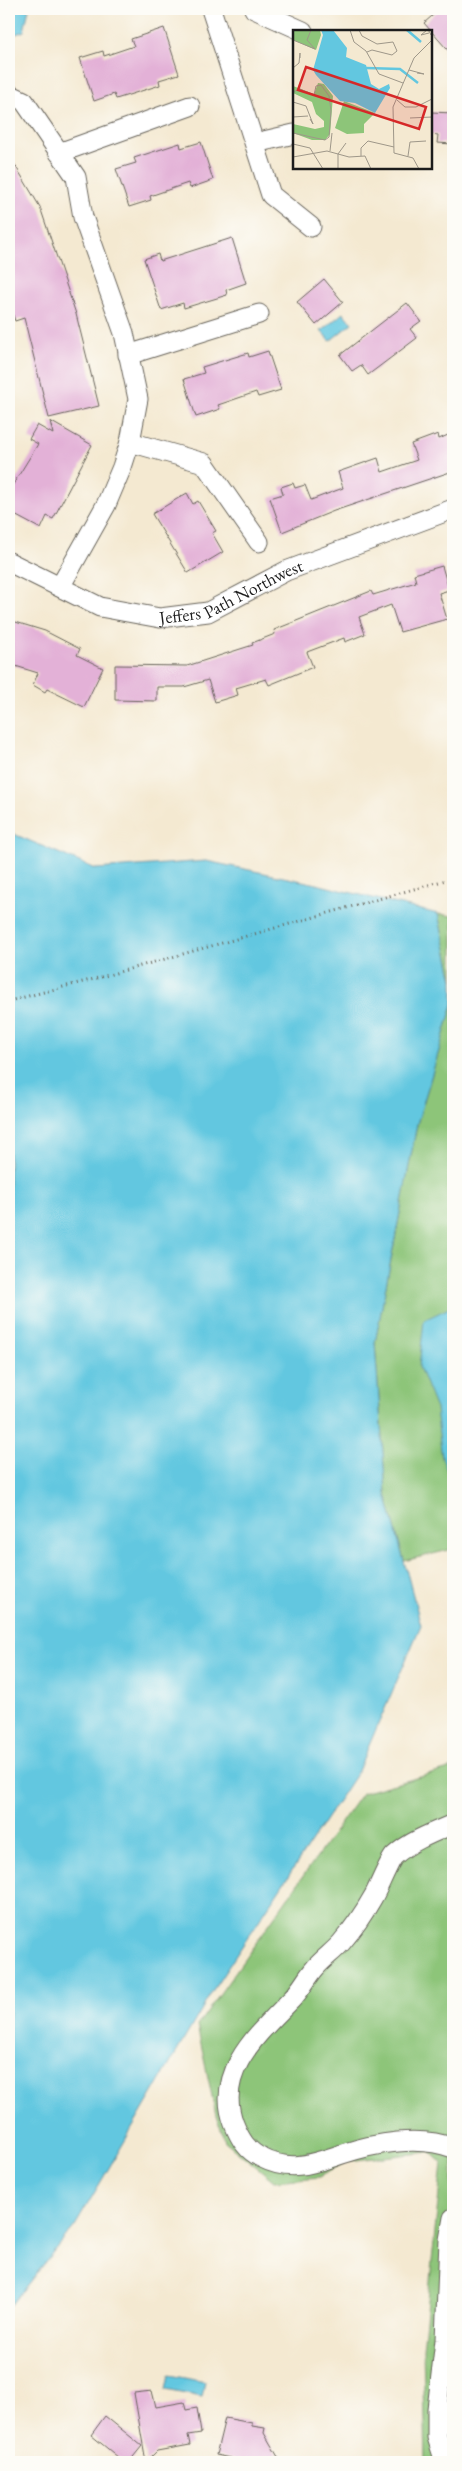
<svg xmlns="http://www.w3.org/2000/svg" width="462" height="2471" font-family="'EB Garamond',serif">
  <rect width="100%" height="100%" fill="#fdfcf7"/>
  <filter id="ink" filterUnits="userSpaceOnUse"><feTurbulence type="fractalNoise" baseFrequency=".02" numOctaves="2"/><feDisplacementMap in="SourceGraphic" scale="10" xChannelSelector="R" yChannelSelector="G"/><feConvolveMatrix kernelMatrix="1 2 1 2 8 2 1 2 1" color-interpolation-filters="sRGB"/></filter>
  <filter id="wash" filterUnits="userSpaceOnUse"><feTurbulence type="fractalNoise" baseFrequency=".0096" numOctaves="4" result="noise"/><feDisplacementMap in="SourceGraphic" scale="20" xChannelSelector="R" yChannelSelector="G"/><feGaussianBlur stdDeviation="1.12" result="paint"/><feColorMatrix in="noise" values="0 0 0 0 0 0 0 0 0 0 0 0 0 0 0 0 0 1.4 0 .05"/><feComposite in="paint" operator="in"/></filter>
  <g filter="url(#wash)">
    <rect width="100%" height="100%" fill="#f4e9d1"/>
    <g fill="#8dc579" stroke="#54704a">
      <polygon points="438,914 453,916 453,980"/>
      <polygon points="453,1004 453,1549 404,1561 386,1494 375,1343 417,1124"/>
      <polygon points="453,1768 453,2462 426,2462 423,2349 442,2163 430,2152 347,2161 320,2177 274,2181 225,2141 216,2115 197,2026 362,1793"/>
    </g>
    <g fill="#62c7e0" stroke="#3f727e">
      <polygon points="9,9 29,9 24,31 16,34 9,32"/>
      <polygon points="343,313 352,323 330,341 321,331"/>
      <polygon points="9,832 96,869 206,861 312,883 438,914 453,980 453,1004 417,1124 375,1343 386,1494 421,1625 358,1771 213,1990 75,2226 9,2307"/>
      <polygon points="453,1306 453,1485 442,1458 436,1409 419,1367 424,1320"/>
      <polygon points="169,2375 205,2382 202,2397 166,2390"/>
    </g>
    <g id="blocks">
      <g fill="#e3b1d7">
        <polygon points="440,9 453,9 453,56 424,23"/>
        <polygon points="164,28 179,74 159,80 160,85 116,99 114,94 94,101 80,58 103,51 104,56 134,46 131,39"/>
        <polygon points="431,112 453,113 453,144 437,143 438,135 431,134"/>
        <polygon points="201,142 213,180 190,188 188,183 150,196 151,200 129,207 116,169 136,163 134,158 180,143 181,148"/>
        <polygon points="9,155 40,207 76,314 99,406 49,418 24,318 15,321 9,303 9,300 13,299 9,286"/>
        <polygon points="232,238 246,283 226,290 227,295 184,308 183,303 161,310 144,259 158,254 160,261"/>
        <polygon points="324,279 343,302 316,325 297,302"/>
        <polygon points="407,303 421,321 410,329 417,338 368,375 361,365 352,371 340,355"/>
        <polygon points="268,351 281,390 258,397 256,392 218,405 220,409 196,417 184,379 204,373 202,367 248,353 249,357"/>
        <polygon points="50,421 92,445 53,519 47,516 41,529 9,512 9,491 38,444 29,439 37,425 53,434"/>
        <polygon points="438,434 439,439 448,435 453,449 453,471 334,511 282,532 270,498 283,494 281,487 293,483 295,488 305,485 311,500 343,488 338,472 378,458 382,472 417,460 411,444"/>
        <polygon points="187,493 193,504 198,501 216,531 212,533 223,552 188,573 152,514"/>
        <polygon points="442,566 449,590 439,593 447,619 400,632 391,605 359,617 365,634 345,642 344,638 307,652 313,667 269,685 266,679 236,688 238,695 215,702 208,680 184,687 157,687 157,701 115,700 115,665 187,666 253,645 252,643 275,634 274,630 371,591 373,595 416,582 414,574"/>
        <polygon points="9,620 45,631 80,649 77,655 103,668 84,707 47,689 45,692 33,685 38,673 9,664"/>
        <polygon points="152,2391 156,2407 184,2402 186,2410 197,2408 201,2433 188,2435 190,2445 157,2451 146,2462 134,2393"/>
        <polygon points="105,2416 142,2446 129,2462 124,2462 91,2435"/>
        <polygon points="225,2418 252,2423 252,2426 265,2428 264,2433 281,2462 249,2462 216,2455"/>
      </g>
    </g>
  </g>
  <g filter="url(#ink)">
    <use href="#blocks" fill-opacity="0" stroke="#68645b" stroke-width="1"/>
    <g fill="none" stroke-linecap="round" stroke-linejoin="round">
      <g stroke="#68645b" stroke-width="21">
        <g id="minor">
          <polyline points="211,9 271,195 311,227"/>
          <polyline points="254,9 303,31"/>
          <polyline points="9,94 24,101 76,177 83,217 124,333 138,399 130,442 122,467 106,505 60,587"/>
          <polyline points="255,143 294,134"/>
          <polyline points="59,153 190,106"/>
          <polyline points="128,355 259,314"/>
          <polyline points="130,442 204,463 259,542"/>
          <path id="s1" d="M9,562L100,607L160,618L208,612L286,571L453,509"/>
          <path d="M453,1824C434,1832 409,1842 394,1856C389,1861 378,1889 373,1897C364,1913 353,1929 341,1943C333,1952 324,1958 316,1967C307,1977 301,1990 291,2000C258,2034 214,2072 234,2124C240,2139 247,2151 262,2158C291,2173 314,2163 342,2154C375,2143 420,2135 453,2148"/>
          <polyline points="445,2462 437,2437 437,2409 445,2340 449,2240 453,2218"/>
        </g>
      </g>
      <polyline stroke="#68645b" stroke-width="3" stroke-dasharray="1 4" stroke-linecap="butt" points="9,1001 94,979 453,878"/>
      <use href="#minor" stroke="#fff" stroke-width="19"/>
    </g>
  </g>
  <g text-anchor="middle" stroke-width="4.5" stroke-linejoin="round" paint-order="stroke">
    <g font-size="18" fill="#1c1c1c" stroke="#fdfcf7">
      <text dy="6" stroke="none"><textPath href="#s1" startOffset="239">Jeffers Path Northwest</textPath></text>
    </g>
  </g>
  <g transform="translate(293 30)">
    <rect width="139" height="139" fill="#f4e9d1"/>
    <path d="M0,0H27L28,5L23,20L0,10ZM25,53L31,54L40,66L37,104L32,110H19L0,103V94L22,99L31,97V91L23,84L19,72L0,63V56L21,64ZM51,71L82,83L71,94V103L54,104L42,98Z" fill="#8dc579"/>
    <path d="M28,0H40L54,18L53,27L73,35L78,54L86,59L96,54L97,58L82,83L62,73L47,71L23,45L20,40L30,5Z" fill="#62c7e0"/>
    <path fill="none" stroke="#62c7e0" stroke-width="2.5" d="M114,0L128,12M73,38L107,39L125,53"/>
    <path fill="none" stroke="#9e9789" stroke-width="1" d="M57,0L61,12L73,21L86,44L110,53M66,0L69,6L84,14L100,12L104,21L99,25L79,20L74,22M136,3L128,5L134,0L136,1L138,5M0,10L22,19L14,10L18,0M0,38L6,33L7,23V28M116,40L131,44L124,43M0,62L7,59L21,65L23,56L28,55L36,66L38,81L36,107L32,110L0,103M104,70L112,77H123L139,69M0,72L13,76L20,94L17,89M0,87L15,86M117,88L139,87M0,114L17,118L30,139M37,121L39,103M68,126V118L75,111L101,117M115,126L117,112L133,111M0,127L34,121L56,127L72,126L78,139M45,139V124L53,113M126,139L120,128L101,123L100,77L121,28L139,10"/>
    <path fill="#d62828" fill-opacity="0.15" stroke="#d62828" stroke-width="2.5" d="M13,37L133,77L126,99L5,60Z"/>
    <rect width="139" height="139" fill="none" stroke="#1c1c1c" stroke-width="2.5"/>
  </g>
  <rect width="462" height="2471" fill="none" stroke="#fdfcf7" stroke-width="30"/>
</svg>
